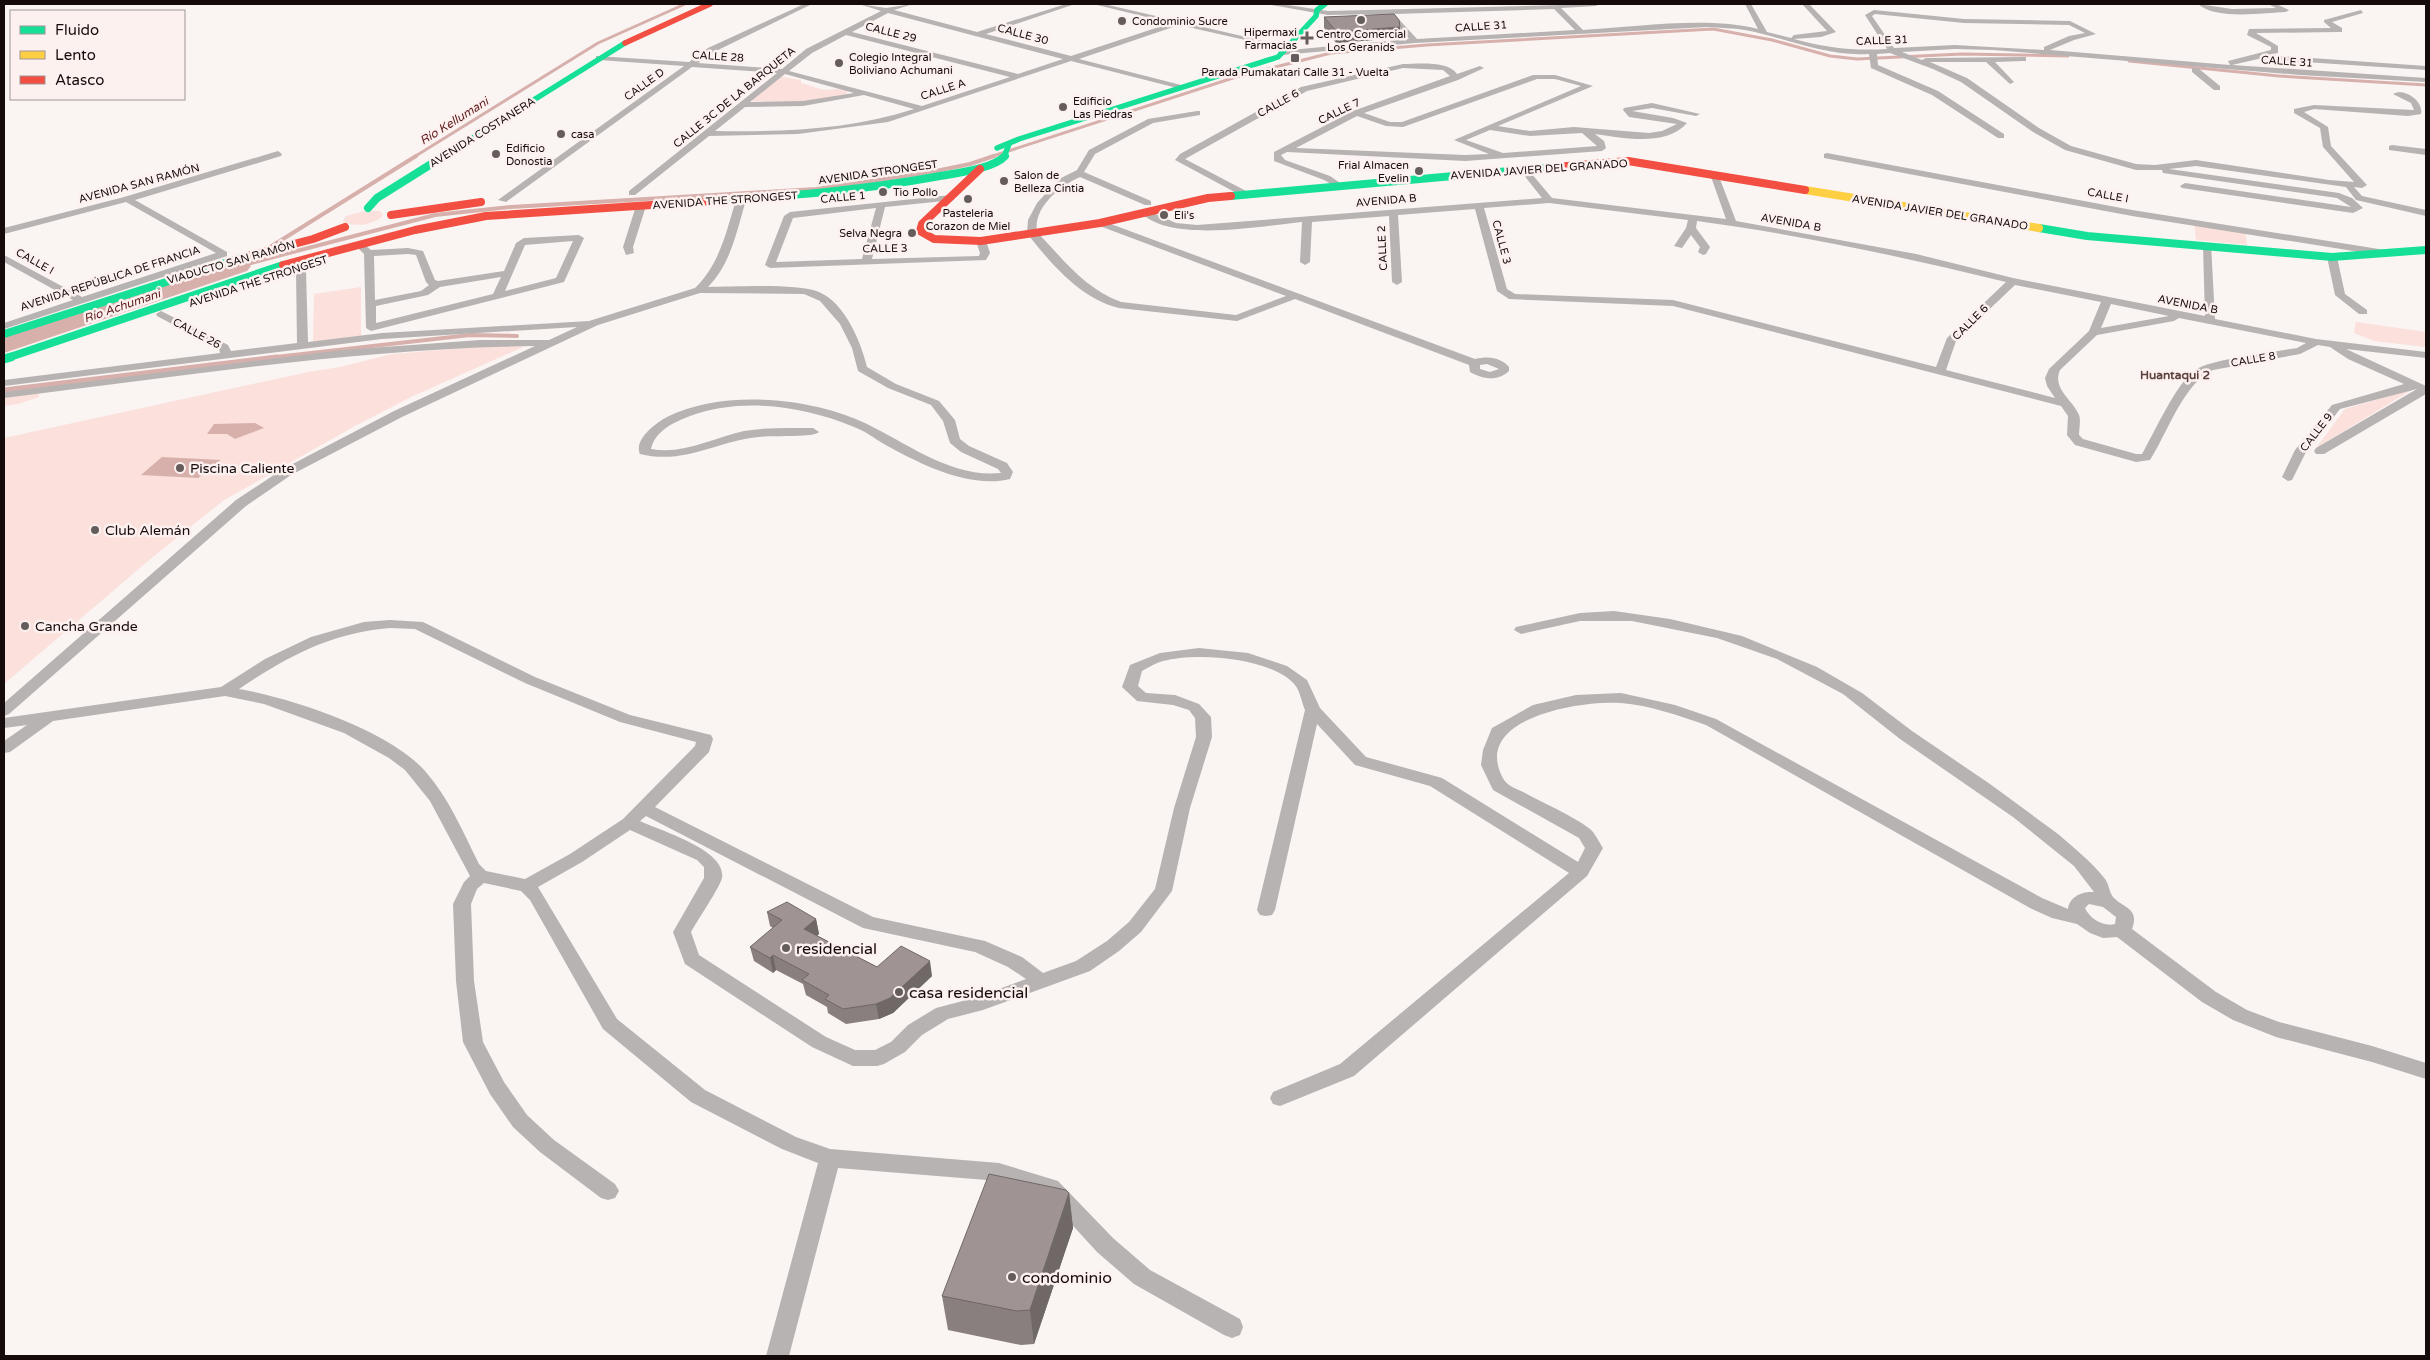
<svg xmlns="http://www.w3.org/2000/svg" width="2430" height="1360" font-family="'Varela Round',sans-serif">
<rect width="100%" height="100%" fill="#faf4f3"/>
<!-- green -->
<g fill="#fbe0dc">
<path d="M782,77L801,80V83L824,90L837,89L847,91V94L811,102L752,101L751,99Z"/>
<path d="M365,211H380L383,215C375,225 354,228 343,221L346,216Z"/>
<path d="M2194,223L2245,231L2247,245L2196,240Z"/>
<path d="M361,287V336L313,342L314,294Z"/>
<path d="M2356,322L2426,332V347L2374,341L2354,333Z"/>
<path d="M514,344L523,347L411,397L355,426L224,500L148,561L4,684V438L308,372L340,367L392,354Z"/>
<path d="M2413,389L2316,448L2345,409Z"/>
<path d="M28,392L39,393V397L18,404L4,406V395Z"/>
</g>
<!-- water -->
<g fill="#d7b0ac">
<path d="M255,423L264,428L235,439L227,434H207L214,424Z"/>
<path d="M162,457L221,460L198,478L141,475Z"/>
</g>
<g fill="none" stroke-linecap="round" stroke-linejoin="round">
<!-- stream-far2 -->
<g stroke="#d7b0ac" stroke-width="3">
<path d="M2129,61L2279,76L2426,85"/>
<path d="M414,157L598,43L685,4"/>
<path d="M990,157L1236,77L1331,53L1427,45L1713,29L1772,40L1830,56L1857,59L1962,54L2068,56"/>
</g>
<!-- stream-far1 -->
<g stroke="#d7b0ac" stroke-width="4">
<path d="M267,249L416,156"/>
<path d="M239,266L435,215L511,207L816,189L926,173L970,164L994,156"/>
<path d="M267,358L470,335L517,336"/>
</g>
<!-- stream -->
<path stroke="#d7b0ac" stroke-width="5" d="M4,390L277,357"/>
<!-- river -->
<path fill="#d7b0ac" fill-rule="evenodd" d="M239,259L247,261L251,266L247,271L4,353V337Z"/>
<!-- street -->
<g fill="#b7b3b2" fill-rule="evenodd">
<path d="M804,4H812L714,52L698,63L782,69L806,49L881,11L859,4L886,8L913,4L894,10L977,32L1066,4H1075L986,34L1071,56L1171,23L1093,4H1104L1289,47L1285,49L1179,25L1079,59L1181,85V89L1071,61L888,122L798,134L709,136L635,195H629V191L777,73L692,67L506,202L498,200L684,66L599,60H596V56L689,62L708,48ZM888,13L1063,59L1018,74L852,32ZM846,35L1010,77L922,106L789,71L812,53ZM785,74L854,93L803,101L750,102ZM864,95L914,109C850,130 781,132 715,131L745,107L803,106Z"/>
<path d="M1266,4H1281L1328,11L1599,4L1596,6L1561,8L1583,30C1636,27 1707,16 1758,29L1745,4H1751L1767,32L1791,38L1794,35L1827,31L1802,4H1809L1836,32L1821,37L1794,39C1826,48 1855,51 1887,49L1865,15L1874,10L1964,19L2070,21L2096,34L2074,40L2050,50L2230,65L2228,61L2271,50V47L2247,35L2249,29L2331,28L2324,22V20L2361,10L2363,13L2332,22L2342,28V32H2339L2256,33L2278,46V53L2268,55L2426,66V70L2258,59L2232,65L2426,78V82L2300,75L1993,50L1955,49L1902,52L1922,60L1926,58L2026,57V61H2023L1995,62L2014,82L2010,84L1986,62H1930L1967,78L2039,128L2071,146L2136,164L2155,165L2196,160L2329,180L2354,182L2323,147L2320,128L2294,113V109L2314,105L2414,110L2411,103L2393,94C2404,87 2424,101 2421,114L2408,116L2314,109L2304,112L2328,127L2331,146L2367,185L2362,188L2354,187L2362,196L2426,210V216L2356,200L2346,187L2196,166L2169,169L2339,193L2352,198L2363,208L2353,213L2182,188L2180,186L2185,183L2351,207L2337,198L2163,173L2162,170H2136L2065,150L2033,132L1961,82L1933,69L1890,53L1877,54L1878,65L1938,91L2004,134V138H1998L1932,95L1871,68L1869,54C1826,57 1787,38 1745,30C1733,28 1720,28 1707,27L1415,43L1282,55L1278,53L1279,51L1409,39L1386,14L1328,15ZM1554,9L1575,30L1417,39L1394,14ZM1875,14L1964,23L2069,25L2085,33L2069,36L2044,47V50L1955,45L1894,48L1872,16Z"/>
<path d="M2198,4L2232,9L2276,8L2268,4H2276L2289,10L2286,12C2263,13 2215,20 2198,4Z"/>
<path d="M1403,64C1417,64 1448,60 1457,74L1480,66L1484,68L1458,80L1364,113L1390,122H1402L1533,75H1555L1593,86L1498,126L1530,131L1574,127L1649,133L1662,131L1677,124L1629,117L1623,110L1624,108L1652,103L1700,114L1696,116L1652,108L1632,111L1673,118L1687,123C1666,147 1623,138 1595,134L1604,141L1606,148L1602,151L1465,161L1287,152L1281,155L1285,160L1330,176L1343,185L1338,188L1324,180L1274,161V152L1353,111L1450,76L1443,70L1403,68L1307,91L1185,159L1248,192V196H1242L1175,160L1180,154L1301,87ZM1537,79H1555L1581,86L1454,140L1489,154L1465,155L1296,148L1357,116L1386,126L1403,127ZM1490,130L1530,136L1582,133L1597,146L1503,153L1466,140Z"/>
<path d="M2192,68H2198L2220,86V90H2214L2192,72Z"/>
<path d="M1197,111H1200V115L1153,123L1095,154L1084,172L1151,201V205H1145L1080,177C1060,186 1033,207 1037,232C1063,259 1085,289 1121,302L1236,315L1286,296L1097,225L1095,223L1100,220L1475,359C1488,356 1500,357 1509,367V371C1498,382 1482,379 1470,372L1469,365L1295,299L1237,321L1119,308C1081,299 1050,263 1027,233L1028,220L1037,203L1059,179L1077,170L1089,150L1148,119ZM1487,364L1499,369L1490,372L1480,369V365Z"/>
<path d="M2392,145L2426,149V155L2389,150V146Z"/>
<path d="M278,151L282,154L281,156L135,200L227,252V256L4,329V323L73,300L4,262V255L82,297L216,253L126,202L4,234V228L124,197Z"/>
<path d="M1827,153L2132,210L2385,250L2390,253L2385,256L2132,216L1824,158V154Z"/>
<path d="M1523,166L1526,167L1552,198L1726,219L1710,174L1714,171L1718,174L1736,221L1916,254L2013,278L2205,316L2203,246L2211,244L2215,319L2316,339L2426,352V358L2346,349L2426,386V394L2324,454H2316L2314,451L2316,448L2417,389L2340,409L2305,454L2292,480L2288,481L2282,477L2295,450L2332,405L2404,384L2348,359L2330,347L2318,345L2300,354L2213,370C2183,384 2168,432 2150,460L2136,462L2075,445L2067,435L2068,416L2061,406L1673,306L1509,299L1497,291L1475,209L1398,215L1402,282L1397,285L1392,282L1389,216L1312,222L1310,262L1305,265L1300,262L1302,222C1261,226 1172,243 1141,213L1146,210L1176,223L1197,225L1542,198L1519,169ZM1549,203L1688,220L1686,228L1674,246L1682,248L1691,235L1700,247L1698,252L1703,255L1706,254L1710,247L1696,228L1697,221C1801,235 1904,257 2006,282L1947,338L1936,367L1673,300L1515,294L1507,289L1484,208ZM2015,285L2101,302L2089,331L2049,369L2045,378L2047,386L2055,398L1946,370L1956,341ZM2111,304L2169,316L2101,328ZM2179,318L2306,343L2297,348C2275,352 2211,359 2195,370C2177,382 2154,433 2142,454H2136L2083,439L2079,435C2079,429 2081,420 2079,415C2072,399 2052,389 2060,370L2097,335L2174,321Z"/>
<path d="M951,195L954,196V200L885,207L872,259L979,256L980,253L976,241L981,238L986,241L990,253L986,260L770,268L765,265L784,216L790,212ZM876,208L862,259L776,262L793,218Z"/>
<path d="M741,197L746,200C737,230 731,264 708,287C734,287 797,283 819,292C845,303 861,342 867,367L896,384L939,401L955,420L960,439L969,446L1007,463L1013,472L1010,479C969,489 920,464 884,444C874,438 865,431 854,427C804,406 742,397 690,416C674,422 655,431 651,449C683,455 713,438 744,431C767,427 790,428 813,428L819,432C813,438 771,435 759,437C716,441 685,465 640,454C633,440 657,422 667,417C722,389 812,397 867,424C908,444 952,478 1001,473L998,469L961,452L950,443L943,421L931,405L888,388L858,371L852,348L840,324L820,301L804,294L700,293L598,325L402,417L291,475L246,506L9,714L4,716V703L236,500L283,469L394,411L535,346C356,348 181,377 4,398V392L343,350L480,340H549L577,327L382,339L4,386V380L220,353L219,349L157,316L156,314L161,311L228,345L231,351L297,343L296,272L291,267L296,264L306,271L308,342L382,333L589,321L695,288C720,264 726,232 736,200Z"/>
<path d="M641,203L646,206L633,247L634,253L626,255L623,247L636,206Z"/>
<path d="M579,235L584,238L564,282L371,331L366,328L364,254L358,248L360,246H366L371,250L408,248L423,251L435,280L438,281L504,271L516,243L524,238ZM573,241L556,278L505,291L525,245ZM408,254L416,255L426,282L429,285L421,291L375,300L374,256ZM501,277L493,294L376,323V306L428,295L440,287Z"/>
<path d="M2332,254L2337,257L2345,294L2367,310V314H2359L2335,295L2327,257Z"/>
<path d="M1614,611L1670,619L1742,636L1817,667L1862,693L1912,731L1990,784L2058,834C2074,848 2092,862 2105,879C2109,884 2109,892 2113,897C2123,908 2140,908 2132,929L2216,992L2247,1010L2279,1022L2372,1046L2426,1063V1079L2372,1062L2276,1037L2233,1020L2202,1002L2117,937L2103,938L2090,933L2077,924L2052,918L2030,908L1706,725C1679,716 1650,705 1621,703C1581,700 1468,718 1504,780C1508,786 1517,789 1523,792C1544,804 1570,814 1590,829C1595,833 1599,842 1603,848L1587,876L1354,1076L1280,1106L1273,1104L1270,1098L1273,1092L1340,1064L1569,873L1430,786L1355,765L1317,724L1275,910L1272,915L1266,916L1260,915L1257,910L1305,710C1302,703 1300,691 1295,685C1271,657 1196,652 1163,661C1156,663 1149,667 1142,671L1138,686L1146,693L1175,695L1199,704L1211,717L1212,737L1190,808L1172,891L1141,932L1119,951L1090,971L983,1010L948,1019L922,1035L905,1052L884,1064L877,1066H853L812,1047L685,964L673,932L704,878V867L697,860L630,830L582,862L538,887L617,1019L705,1090L796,1137L830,1149L999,1163L1058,1181L1113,1238L1150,1270L1240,1319L1243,1327L1240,1335L1232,1338L1224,1335L1134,1284L1097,1252L1044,1194L999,1181L838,1168L789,1356H766L818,1163L782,1149L691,1102L603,1029L530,900L521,891L484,883L477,889L471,904L474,981L483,1042L504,1082L527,1115L554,1140L615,1184L619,1191L615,1198L608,1200L601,1198L540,1152L513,1127L490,1094L463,1042L456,981L453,904L464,882L470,876L430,801L405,770L389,758L344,733L264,704L225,696L53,721L10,752L4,753V741L27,725L4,728V718L221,687L265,659L311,637L364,622L390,620L423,622L535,677L630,715L711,735L713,739L709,752L655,807L873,917L985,941L1022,957L1043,973L1076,961L1107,941L1129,922L1155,889L1174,808L1196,737L1195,718L1189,710L1173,705L1137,701L1122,687L1130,665L1160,653L1199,648L1248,653L1287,666L1307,680L1320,708L1366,757L1442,778L1578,862L1585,848L1579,838L1493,790L1481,765L1483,750L1492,728L1533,705L1576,695L1621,693L1675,705L1716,719L2042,898L2068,909C2069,897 2082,891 2094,892L2074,866L2013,817L1900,739L1843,694L1777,659L1717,638L1632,621H1580L1521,634L1514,630L1516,627L1580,613ZM390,628L415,629L525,683L620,722L696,742L695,746L623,819L570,854L525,879L486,871L479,864C463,832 449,798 425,771C389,730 292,698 239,689C288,656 331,633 390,628ZM646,816L863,928L975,952L1008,967L1026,979L974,998L936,1008L908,1025L891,1042L875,1050H855L826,1037L699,955L691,932C697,921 720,887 722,878C727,850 661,831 640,821ZM2089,904L2103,907L2116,917L2115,924C2103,927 2090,919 2085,908Z"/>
</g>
<!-- fast-far2 -->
<g stroke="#16e098" stroke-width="5.5">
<path d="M997,148L1019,139L1278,57L1316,16L1317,10L1325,4"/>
<path d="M442,157L625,43"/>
<path d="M1004,157L1009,144"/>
</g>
<!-- fast-far1 -->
<g stroke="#16e098" stroke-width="8">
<path d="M1231,196L1555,167"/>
<path d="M712,201C789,196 864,190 940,176C957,173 993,169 1005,156"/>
<path d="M368,208L377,198L444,156"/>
<path d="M2039,228L2087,236L2332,257L2426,250"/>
<path d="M4,334L244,257"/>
<path d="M7,358L283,265"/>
</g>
<!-- fast -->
<path stroke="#16e098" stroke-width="9" d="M4,359L11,357"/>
<!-- slow -->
<path stroke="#ffcf43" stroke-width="8" d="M1805,190L2039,228"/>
<!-- jam-far1 -->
<path stroke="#f24e42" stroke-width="5.5" d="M625,43L710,4"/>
<!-- jam -->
<g stroke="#f24e42" stroke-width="8">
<path d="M1555,167L1628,161L1805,190"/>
<path d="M980,169L922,224L920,231L934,239L981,241L1100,223L1208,198L1231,196"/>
<path d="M391,215L481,202"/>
<path d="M244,257L313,239L345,227"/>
<path d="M283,265L415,230L486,216L712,201"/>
</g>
</g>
<!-- wall -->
<g fill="#897f7e">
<path d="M1324,17L1400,27L1399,38L1336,43L1324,28Z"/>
<path d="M767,912L816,919L819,934L817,936L877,967L932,976L893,1013L879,1019L846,1024L828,1013L827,1007L806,995L803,984L776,970L773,973L754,961L750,947L773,928L770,926Z"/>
<path d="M1069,1193L1073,1228L1034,1344L1021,1345L948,1330L942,1296Z"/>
</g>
<!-- shaded-wall -->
<g fill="#6f6867">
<path d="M1400,27L1399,38L1336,43L1337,32Z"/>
<path d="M816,919L819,934L807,944L804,929Z"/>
<path d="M773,955L776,970L773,973L770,958Z"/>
<path d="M930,961L932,976L893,1013L879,1019L876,1004Z"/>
<path d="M1069,1193L1073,1228L1034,1344L1030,1310Z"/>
</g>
<!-- building -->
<g fill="#9f9493" stroke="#6f6867">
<path d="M1394,14L1399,20L1400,27L1337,32L1324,17Z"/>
<path d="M787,902L816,919L804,929L877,967L901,946L930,961L890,998L876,1004L843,1009L825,999L829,995L802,980L809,974L773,955L770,958L750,947L782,920L767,912Z"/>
<path d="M989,1174L1066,1190L1069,1193L1030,1310L1017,1311L942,1296Z"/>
</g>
<!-- markers -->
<g fill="#645d5c" stroke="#fdf1f0" stroke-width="2">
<circle cx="1361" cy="20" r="5"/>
<circle cx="1122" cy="21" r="5"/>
<path d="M1304.5 30.5h5v5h5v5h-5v5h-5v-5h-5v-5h5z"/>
<rect x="1290" y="53" width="10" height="10" rx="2.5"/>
<circle cx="839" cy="63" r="5"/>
<circle cx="1063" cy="107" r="5"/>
<circle cx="561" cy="134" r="5"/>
<circle cx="496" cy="154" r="5"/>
<circle cx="1419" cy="171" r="5"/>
<circle cx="1004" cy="181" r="5"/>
<circle cx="883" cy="192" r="5"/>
<circle cx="968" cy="199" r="5"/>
<circle cx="1164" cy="215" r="5"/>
<circle cx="912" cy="233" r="5"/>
<circle cx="180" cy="468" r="5"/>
<circle cx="95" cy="530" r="5"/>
<circle cx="25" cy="626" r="5"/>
<circle cx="786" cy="948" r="5"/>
<circle cx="899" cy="992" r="5"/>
<circle cx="1012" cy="1277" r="5"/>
</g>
<g text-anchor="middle" stroke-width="5" stroke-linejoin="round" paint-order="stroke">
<!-- far-poi labels -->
<g font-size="11" fill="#140b0a" stroke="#fdf1f0" text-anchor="start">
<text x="1132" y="25">Condominio Sucre</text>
<text x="1297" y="36" text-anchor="end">Hipermaxi<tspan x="1297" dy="13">Farmacias</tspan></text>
<text x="1361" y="38" text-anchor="middle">Centro Comercial<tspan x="1361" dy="13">Los Geranids</tspan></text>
<text x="849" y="61">Colegio Integral<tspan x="849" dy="13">Boliviano Achumani</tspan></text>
<text x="1295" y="76" text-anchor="middle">Parada Pumakatari Calle 31 - Vuelta</text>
<text x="1073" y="105">Edificio<tspan x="1073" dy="13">Las Piedras</tspan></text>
<text x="571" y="138">casa</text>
<text x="506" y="152">Edificio<tspan x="506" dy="13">Donostia</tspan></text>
<text x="1409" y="169" text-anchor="end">Frial Almacen<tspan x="1409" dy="13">Evelin</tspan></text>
<text x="1014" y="179">Salon de<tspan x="1014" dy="13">Belleza Cintia</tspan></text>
<text x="893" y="196">Tio Pollo</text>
<text x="968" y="217" text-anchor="middle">Pasteleria<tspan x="968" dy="13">Corazon de Miel</tspan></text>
<text x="1174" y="219">Eli's</text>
<text x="902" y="237" text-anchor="end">Selva Negra</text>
</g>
<!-- far-street labels -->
<g font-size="11" fill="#140b0a" stroke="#fdf1f0">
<text transform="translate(1481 26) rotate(-4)" y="4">CALLE 31</text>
<text transform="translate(891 32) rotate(14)" y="4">CALLE 29</text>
<text transform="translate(1023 34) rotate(15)" y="4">CALLE 30</text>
<text transform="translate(1882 40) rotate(-2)" y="4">CALLE 31</text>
<text transform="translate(718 56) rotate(4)" y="4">CALLE 28</text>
<text transform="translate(2287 61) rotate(4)" y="4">CALLE 31</text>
<text transform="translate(644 84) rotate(-36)" y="4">CALLE D</text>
<text transform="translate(943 89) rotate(-18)" y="4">CALLE A</text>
<text transform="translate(734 97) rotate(-39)" y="4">CALLE 3C DE LA BARQUETA</text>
<text transform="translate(1278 103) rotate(-29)" y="4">CALLE 6</text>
<text transform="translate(1339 111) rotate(-26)" y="4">CALLE 7</text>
<text transform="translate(482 132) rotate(-32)" y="4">AVENIDA COSTANERA</text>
<text transform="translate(1539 169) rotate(-4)" y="4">AVENIDA JAVIER DEL GRANADO</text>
<text transform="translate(878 172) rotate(-8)" y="4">AVENIDA STRONGEST</text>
<text transform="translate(139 183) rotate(-15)" y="4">AVENIDA SAN RAMÓN</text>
<text transform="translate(2108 195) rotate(10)" y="4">CALLE I</text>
<text transform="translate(843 197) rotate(-5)" y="4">CALLE 1</text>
<text transform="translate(725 200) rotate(-4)" y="4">AVENIDA THE STRONGEST</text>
<text transform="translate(1386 200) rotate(-5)" y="4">AVENIDA B</text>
<text transform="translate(1940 212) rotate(9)" y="4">AVENIDA JAVIER DEL GRANADO</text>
<text transform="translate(1791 222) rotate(10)" y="4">AVENIDA B</text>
<text transform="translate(1502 242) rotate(75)" y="4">CALLE 3</text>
<text transform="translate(885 248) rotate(-1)" y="4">CALLE 3</text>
<text transform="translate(1382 248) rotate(-93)" y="4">CALLE 2</text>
<text transform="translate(35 261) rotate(29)" y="4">CALLE I</text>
<text transform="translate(231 262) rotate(-16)" y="4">VIADUCTO SAN RAMÓN</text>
<text transform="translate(110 278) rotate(-18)" y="4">AVENIDA REPÚBLICA DE FRANCIA</text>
<text transform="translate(258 281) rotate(-18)" y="4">AVENIDA THE STRONGEST</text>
<text transform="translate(2188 304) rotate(11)" y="4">AVENIDA B</text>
<text transform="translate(1970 322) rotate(-45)" y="4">CALLE 6</text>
<text transform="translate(197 333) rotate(28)" y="4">CALLE 26</text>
<text transform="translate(2253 359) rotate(-10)" y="4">CALLE 8</text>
<text transform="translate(2316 432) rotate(-52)" y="4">CALLE 9</text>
</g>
<!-- far-water labels -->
<g font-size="12" font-style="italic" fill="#5f1d1d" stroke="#fdf1f0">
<text transform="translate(454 121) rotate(-32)" y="4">Río Kellumani</text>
<text transform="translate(122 306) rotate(-19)" y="4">Río Achumani</text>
</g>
<!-- far-neighbourhood labels -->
<g font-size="12" font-weight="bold" fill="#5b4240" stroke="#fdf1f0">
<text x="2175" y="379">Huantaqui 2</text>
</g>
<!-- poi labels -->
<g font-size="14" fill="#140b0a" stroke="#fdf1f0" text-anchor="start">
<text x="190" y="473">Piscina Caliente</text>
<text x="105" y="535">Club Alemán</text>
<text x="35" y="631">Cancha Grande</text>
</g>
<!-- near-poi labels -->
<g font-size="16" fill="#140b0a" stroke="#fdf1f0" text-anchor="start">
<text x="796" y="954">residencial</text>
<text x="909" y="998">casa residencial</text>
<text x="1022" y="1283">condominio</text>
</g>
</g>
<!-- border -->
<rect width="2430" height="1360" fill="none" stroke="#140b0a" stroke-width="10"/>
<!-- legend -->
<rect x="10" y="10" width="175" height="90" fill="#fdf1f0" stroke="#a09594"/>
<rect x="20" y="26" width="25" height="8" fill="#16e098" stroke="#a09594"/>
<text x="55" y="35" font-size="15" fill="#140b0a">Fluido</text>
<rect x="20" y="51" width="25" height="8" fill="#ffcf43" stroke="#a09594"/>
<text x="55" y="60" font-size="15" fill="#140b0a">Lento</text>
<rect x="20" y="76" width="25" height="8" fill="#f24e42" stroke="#a09594"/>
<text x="55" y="85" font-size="15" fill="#140b0a">Atasco</text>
</svg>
